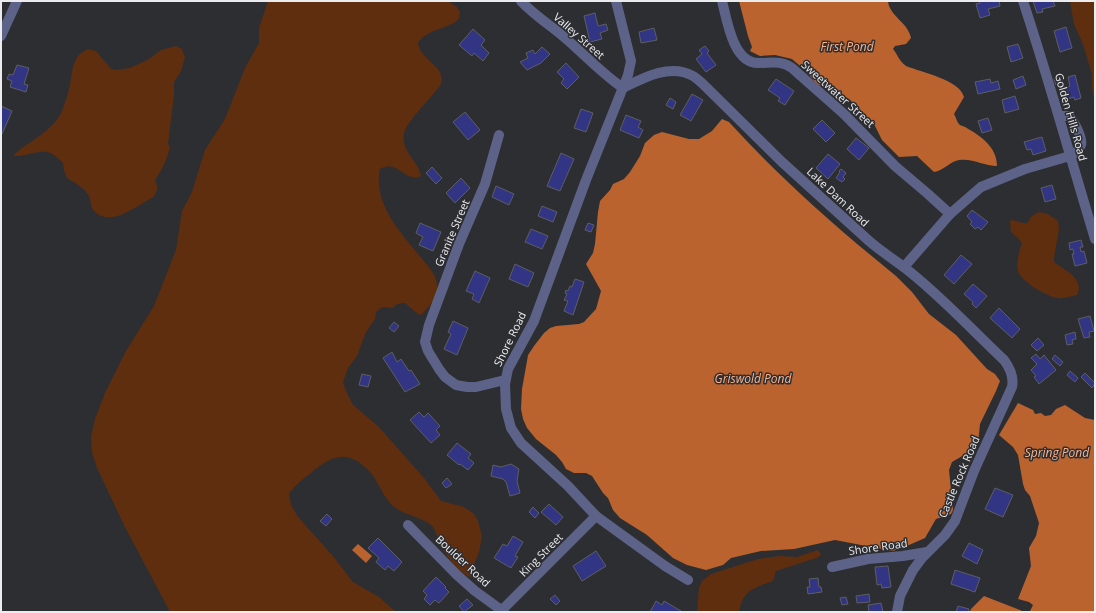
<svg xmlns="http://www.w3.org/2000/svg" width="1096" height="613" font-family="'Open Sans',sans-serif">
<rect width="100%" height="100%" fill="#2d2e32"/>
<!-- green -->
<g fill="#5f2e0f">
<path d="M268,1H448L457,7L460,12C459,14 460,16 459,18C454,28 427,28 418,43C420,61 449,67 440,86C432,96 406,123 404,133C403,138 404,144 406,149C411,159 419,165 421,176C405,184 398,158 380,169C372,204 403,235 423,260C429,267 437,276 437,286C438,298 429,307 421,315L418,314L405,303L397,304L393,308L382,307L376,312L375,319L366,332L357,356L348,368L343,382L346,391L353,405L378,426L424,478L441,501L464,507L474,514L478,521L482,536L479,552L473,567V576L470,577C460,573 446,556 441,546C437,540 437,533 433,527C426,518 403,515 393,506C383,497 379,483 371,473C349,449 333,454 311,473C303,479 295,485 289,494L291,505L298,517L333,556L353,582L379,597L396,612H170L125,527L97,468L92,452L91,437L95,419L105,393L126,351L154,306L176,250L182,211L192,192L205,150L225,119L245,68L259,43V28Z"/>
<path d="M1070,1H1095V105L1092,89V74L1083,44L1074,24Z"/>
<path d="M176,46L182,49L185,57L181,71L174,82V95L168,144L170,147C167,160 162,169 155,180C158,186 158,192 153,197C138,205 107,231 92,208C90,204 91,200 89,196C85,188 75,183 67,178L64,170L63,163C59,159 53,153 47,152C35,150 25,157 13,156C28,141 53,132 62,111C65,103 68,94 70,85C73,69 72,56 88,49L96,51L111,69L116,70L130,68L149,59L161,50Z"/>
<path d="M1039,212L1048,214L1058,221L1059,229L1054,258V262C1064,270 1085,278 1077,295C1071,296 1064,299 1058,298C1049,298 1019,280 1018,271C1016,261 1019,252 1022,243L1017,237L1011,232L1010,222L1011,220C1017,220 1019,223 1024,223C1029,224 1028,221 1031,217C1033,215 1037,213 1039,212Z"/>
<path d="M818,550L821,554L819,557L776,571L773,581C753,588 743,590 739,612H697L699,588L702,581L711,574L758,559L779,556L797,557Z"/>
</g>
<!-- water -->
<g fill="#ba632f">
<path d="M739,1H888C889,16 908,22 911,38L906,44L895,46L893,49C898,55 899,61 906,66C921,72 960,80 964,97L954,114C956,117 957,123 960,125C961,126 964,126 965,127C981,136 997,147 997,166C984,166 973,158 959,160C949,162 943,171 934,172L917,156L899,157L882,140L873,122L849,99L837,92L817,84L805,70L792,59L775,55L760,56L750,51L752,47L748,36Z"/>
<path d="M722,119L729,122C780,178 837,228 896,276L912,292L929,314L956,335L987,369L995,374L1000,381L996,391L980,424L978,444L976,448L952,462L949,470L953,510L951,514L936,519L925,538L900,549L892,551L835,540L794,549L761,551L731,558L723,565L706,570L687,565L673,558L647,535L620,518L613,510L608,498L603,493L592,476L586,473H574L566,469L562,462L556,455L536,439L527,428L523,419L521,409L522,389L527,361L528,355L534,346L544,333L550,328L556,326L579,324L584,322L596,309L601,291L586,264L593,253L595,244L598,212L600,201L610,190L613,184L624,179L630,172L640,156L645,143L654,135L662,132L689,139H699L712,131Z"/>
<path d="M1018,403L1033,410L1035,414L1041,413L1045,416L1051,415L1056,409L1065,405L1085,418L1095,420V612H1025L1030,611L1033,605L1029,602L1018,599L1031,566L1029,548L1036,536L1039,523L1030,496L1025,490L1023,484L1018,455L1013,447L999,435Z"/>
<path d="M358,544L372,556L366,563L352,550Z"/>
<path d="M984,596L1020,610L1024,612H970L971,609Z"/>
</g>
<!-- building -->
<g fill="#323583" stroke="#5d5e63">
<path d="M979,1H999L1000,6L988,9L990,15L980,18L976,4L980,3Z"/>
<path d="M1033,1H1053L1055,6L1042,9L1043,12L1037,13Z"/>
<path d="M595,13L598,26L606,24L608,30L600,33L602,39L590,42L584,16Z"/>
<path d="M1066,27L1072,48L1060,52L1054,31Z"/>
<path d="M654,28L657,40L641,43L639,32Z"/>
<path d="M473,29L485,40L481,45L489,53L483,61L474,53L472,56L459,45Z"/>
<path d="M1018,44L1023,58L1011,62L1007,47Z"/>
<path d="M705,46L709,51L707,53L716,65L706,72L696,59L702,54L699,50Z"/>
<path d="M542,47L550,54L541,63L527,70L520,62L528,58L526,53L533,50L535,54Z"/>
<path d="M566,63L579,77L567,89L561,83L564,79L557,72Z"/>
<path d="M17,65L29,68L24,84L28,85L26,92L10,87L12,81L7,79L9,74L13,75Z"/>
<path d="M1075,75L1081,98L1075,100L1074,97L1064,100L1061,88L1070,86L1068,77Z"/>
<path d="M1023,76L1026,85L1016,89L1013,80Z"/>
<path d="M1061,77L1063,83L1056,85L1054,79Z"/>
<path d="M776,79L794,91L785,105L778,101L780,98L768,90Z"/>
<path d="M990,79L991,83L998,81L1000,89L978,94L975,82Z"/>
<path d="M692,94L703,100L691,121L680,115Z"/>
<path d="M1015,96L1019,109L1005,113L1002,100Z"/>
<path d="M670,98L676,102L673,109L666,105Z"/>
<path d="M1,106L12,111L2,134L1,133Z"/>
<path d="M581,109L593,113L586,132L574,128Z"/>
<path d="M465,112L480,130L468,140L453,122Z"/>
<path d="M626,115L641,121L638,127L643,130L639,138L620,130Z"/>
<path d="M988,118L992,130L982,133L978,121Z"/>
<path d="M822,120L835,133L826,142L813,129Z"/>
<path d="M1042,137L1046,151L1033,155L1031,149L1027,150L1024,142Z"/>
<path d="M856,138L869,148L859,160L847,149Z"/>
<path d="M561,153L574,159L560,191L547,186Z"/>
<path d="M828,154L840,164L828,179L816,168Z"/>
<path d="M432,167L442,178L436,184L426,173Z"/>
<path d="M841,169L846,173L843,177L845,179L842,182L836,178L840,172L839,171Z"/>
<path d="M461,178L470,188L455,203L446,193Z"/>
<path d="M1052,185L1056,199L1045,202L1041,188Z"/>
<path d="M496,186L514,194L509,205L492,197Z"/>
<path d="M542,206L557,212L553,222L538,216Z"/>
<path d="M972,210L988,222L981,230L978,227L975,229L970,224L972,222L967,216Z"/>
<path d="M420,223L441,232L433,251L419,245L423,237L416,233Z"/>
<path d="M588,223L594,225L591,232L585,230Z"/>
<path d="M531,229L548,236L542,249L525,242Z"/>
<path d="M1081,240L1083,247H1080L1081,252L1084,251L1087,263L1075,266L1072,254H1074L1073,249L1070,250L1069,243Z"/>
<path d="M961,255L972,264L954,284L944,275Z"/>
<path d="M515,264L534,273L528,287L509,279Z"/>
<path d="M475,271L490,278L479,303L472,299L474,294L466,291Z"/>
<path d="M575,279L584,282L573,315L564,311L568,301L564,300L567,294L565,293L566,290L568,291L570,286L572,287Z"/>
<path d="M973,284L987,296L976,308L972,304L973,302L964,294Z"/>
<path d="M999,308L1020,329L1012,338L990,318Z"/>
<path d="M1090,316L1094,331L1089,332L1090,337L1084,338L1078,319Z"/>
<path d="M453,321L468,328L457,355L444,349L451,334L448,332Z"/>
<path d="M394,322L399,326L394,332L389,328Z"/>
<path d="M1075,332L1076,339L1072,340L1073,344L1067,345L1065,335Z"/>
<path d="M1038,338L1044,345L1037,351L1031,345Z"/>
<path d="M392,352L397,362L401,359L409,371L411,370L420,384L405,392L383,358Z"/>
<path d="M1036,354L1040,359L1044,355L1056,370L1039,384L1034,377L1036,376L1031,370L1037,364L1031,358Z"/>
<path d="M1055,355L1063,362L1060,366L1052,359Z"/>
<path d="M1070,371L1078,378L1075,382L1067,375Z"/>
<path d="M1085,373L1095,383L1092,388L1081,377Z"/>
<path d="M362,374L371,376L368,387L359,385Z"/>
<path d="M419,412L424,417L428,413L440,426L436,430L440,435L431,443L410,420Z"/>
<path d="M457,443L471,454L468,458L474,463L468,470L460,464L459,465L447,455Z"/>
<path d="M511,464L519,469L517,481L520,493L510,496L506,482L503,479L491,476L493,465L501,467Z"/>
<path d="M447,478L452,484L446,488L442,483Z"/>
<path d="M995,488L1013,495L1003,517L985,509Z"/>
<path d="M549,504L563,517L556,525L541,512Z"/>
<path d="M533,507L539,513L535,518L529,512Z"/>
<path d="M327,514L332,519L326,526L320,521Z"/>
<path d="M513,536L523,542L515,556L518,557L511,568L494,558L503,544L507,546Z"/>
<path d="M378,538L402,562L394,571L388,566L385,570L376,562L379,558L368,548Z"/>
<path d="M969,543L983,550L977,564L962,556Z"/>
<path d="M596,551L606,566L582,581L573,566Z"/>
<path d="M888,566L891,587L882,588L881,584L877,585L875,567Z"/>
<path d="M955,570L980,578L975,592L951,584Z"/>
<path d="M436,577L446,587L445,588L449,592L439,603L435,600L430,605L424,599L427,595L423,591Z"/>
<path d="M818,578L819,587H821L822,592L808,594L807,587H810L809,579Z"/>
<path d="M869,594L870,602L857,603L856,596Z"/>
<path d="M555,595L560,601L556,605L550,599Z"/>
<path d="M846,597L848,604L842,605L840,598Z"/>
<path d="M467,599L473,605L464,612L459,606Z"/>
<path d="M656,601L662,605L664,601L681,611V612H650Z"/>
<path d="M881,603L883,612H869L868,605Z"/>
<path d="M958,606L969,609L968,612H956Z"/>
</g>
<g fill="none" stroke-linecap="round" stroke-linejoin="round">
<!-- minor -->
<g stroke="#5d6388" stroke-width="10">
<path d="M521,1C534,15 550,25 564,37C584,54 601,73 623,88"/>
<path d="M616,1L631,61L628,75L586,180L534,321L508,369L505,384L506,409L511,428L521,443L568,486L596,516L665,566L688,580"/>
<path d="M722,1C727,20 733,64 759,63C771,63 781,60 792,68L844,114L895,166L928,194L950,214"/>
<path d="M1023,1C1049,80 1071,160 1095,239"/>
<path d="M1,36L17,1"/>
<path d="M623,88C643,78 670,63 693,76C698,79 703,84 707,88L782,162L868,240C879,250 892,258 905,268C940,295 971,329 1004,360C1010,368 1014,377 1012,387L974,471L955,521L945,535L922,558L913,570L900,596L897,612"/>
<path d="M499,135L485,184L459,244L429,325L425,342L428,351L439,369L445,377L456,385L467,387H476L505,380"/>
<path d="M904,267L950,214L981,187L1025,169L1070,156C1074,154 1079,150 1081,145C1083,138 1074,121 1069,116H1059"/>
<path d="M408,525L457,575L475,591L504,612"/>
<path d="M832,567L868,559L903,556L927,552"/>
<path d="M502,610L596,516"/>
</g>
</g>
<g text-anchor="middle" stroke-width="3" stroke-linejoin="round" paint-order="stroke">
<!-- street labels -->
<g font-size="11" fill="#ececef" stroke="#2d2e32">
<text transform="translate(579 36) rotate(41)" y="4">Valley Street</text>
<text transform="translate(838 94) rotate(42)" y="4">Sweetwater Street</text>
<text transform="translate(1071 117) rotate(74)" y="4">Golden Hills Road</text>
<text transform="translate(838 197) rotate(43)" y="4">Lake Dam Road</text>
<text transform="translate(452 233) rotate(-67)" y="4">Granite Street</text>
<text transform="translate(510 339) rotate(-64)" y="4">Shore Road</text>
<text transform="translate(959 477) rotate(-67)" y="4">Castle Rock Road</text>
<text transform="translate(878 547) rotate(-8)" y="4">Shore Road</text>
<text transform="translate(541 555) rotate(-45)" y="4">King Street</text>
<text transform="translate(463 561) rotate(43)" y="4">Boulder Road</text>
</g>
<!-- water labels -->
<g font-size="12" font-style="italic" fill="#f9b38e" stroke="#2d2e32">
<text x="847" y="51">First Pond</text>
<text x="753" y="383">Griswold Pond</text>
<text x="1057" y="457">Spring Pond</text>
</g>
</g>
<!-- border -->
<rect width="1096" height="613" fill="none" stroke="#ececef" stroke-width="4"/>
</svg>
